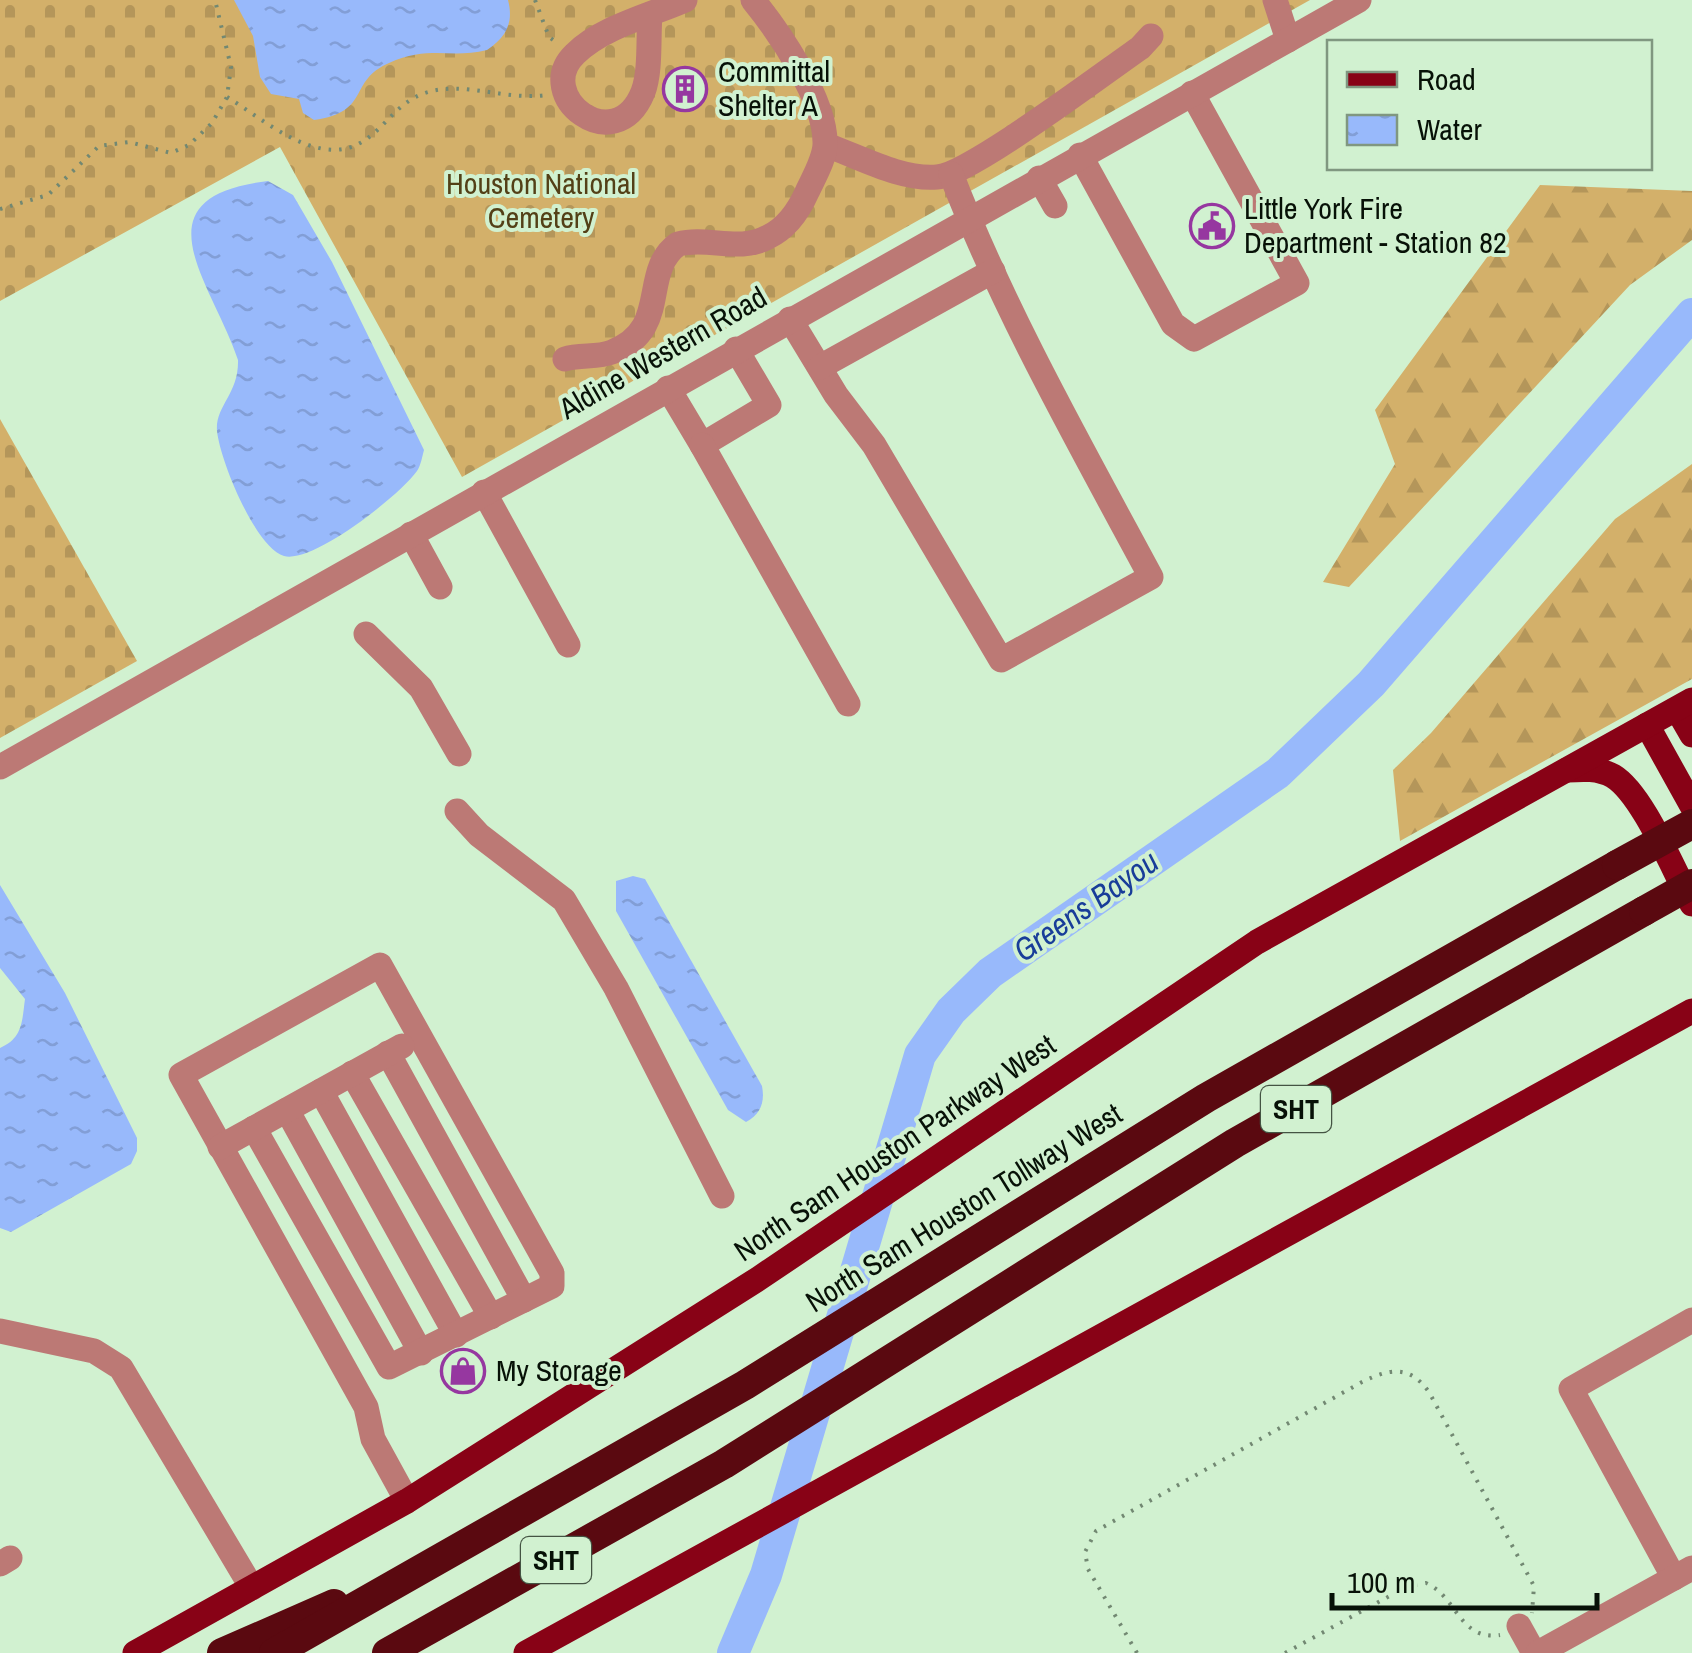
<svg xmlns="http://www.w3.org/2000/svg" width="1692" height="1653" font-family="'Archivo Narrow',sans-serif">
<defs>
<pattern id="forest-firs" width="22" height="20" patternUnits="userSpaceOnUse" patternTransform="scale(2.5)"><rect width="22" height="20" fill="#d3b06a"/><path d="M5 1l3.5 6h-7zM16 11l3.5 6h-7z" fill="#b4965a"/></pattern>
<pattern id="cemetery-stones" width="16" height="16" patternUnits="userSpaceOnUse" patternTransform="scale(2.5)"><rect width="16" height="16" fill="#d3b06a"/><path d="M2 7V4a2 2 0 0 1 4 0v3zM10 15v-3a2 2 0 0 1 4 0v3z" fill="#b4965a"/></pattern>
<pattern id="water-ripples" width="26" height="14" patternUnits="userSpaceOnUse" patternTransform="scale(2.5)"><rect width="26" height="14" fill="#98b9fb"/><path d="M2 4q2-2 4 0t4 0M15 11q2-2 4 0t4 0" fill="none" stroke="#829ed6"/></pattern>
</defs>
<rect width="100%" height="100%" fill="#d1f1d0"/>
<!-- forest -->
<g fill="url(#forest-firs)">
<path d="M1540,185L1692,191V240L1630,285L1349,587L1323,582L1395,464L1375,410Z"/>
<path d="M1692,464V679L1400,841L1393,770L1431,733L1615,519Z"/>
</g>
<!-- cemetery -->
<g fill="url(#cemetery-stones)">
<path d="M0,0H1310L462,477L280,147L0,301Z"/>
<path d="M0,419L137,661L0,738Z"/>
</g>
<!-- water -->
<g fill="url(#water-ripples)">
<path d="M234,0H508C514,23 506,37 487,50C451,59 429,45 389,63C347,81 372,112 314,120L303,113L299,99L271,94L260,77L253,36Z"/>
<path d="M268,181L293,195L332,262L424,450C422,457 421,465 417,471C400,495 313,564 284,556C255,547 220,460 217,431C215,406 239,394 238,360C212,282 133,197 268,181Z"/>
<path d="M633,876L645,879L762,1086C765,1102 761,1114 746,1122L728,1110L616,911V881Z"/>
<path d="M0,885L65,993L137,1138V1151L131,1164L11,1232L0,1228V1048C23,1038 22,1021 25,999L0,968Z"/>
</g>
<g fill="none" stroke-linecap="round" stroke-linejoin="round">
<!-- river -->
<path stroke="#98b9fb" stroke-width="32" d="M733,1653L766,1575L920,1055L951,1011L990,973L1278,773L1371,684L1692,314"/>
<!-- path -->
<g stroke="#728872" stroke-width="4" stroke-dasharray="2.5 8" stroke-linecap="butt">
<path d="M535,0L549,37L557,43"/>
<path d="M227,97C265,120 320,171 365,140C387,125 398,102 425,93C463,80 505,101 546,95"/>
<path d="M0,209L48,195L99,146L129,142L171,153L189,145L212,123L227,97L231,67L215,0"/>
<path d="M1137,1653L1088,1569L1085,1552L1096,1531L1362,1382C1389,1369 1409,1364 1429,1392L1534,1586L1532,1613"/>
<path d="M1285,1653L1406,1587L1426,1583C1457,1596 1459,1641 1500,1635"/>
</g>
<!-- minor -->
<g stroke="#bc7975" stroke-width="25">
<path d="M1275,0L1288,40"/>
<path d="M650,15C648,38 651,71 643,92C615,161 532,95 575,54C602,27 651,15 685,0"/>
<path d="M826,145C860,157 901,180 937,177C969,175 1105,72 1140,48L1151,36"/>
<path d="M1080,155L1173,324L1194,339L1297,283L1192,93"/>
<path d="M1039,178L1055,206"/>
<path d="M790,319L836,395L874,445L1001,660L1151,577C1080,445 1005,313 951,174"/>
<path d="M565,359C580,354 597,358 612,352C672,329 639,272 678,244C708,236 739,253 768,237C787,228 799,210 807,192C814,177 826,157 825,142C825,99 779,32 753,0"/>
<path d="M820,367L993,271"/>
<path d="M668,388L702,445L769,405L736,349"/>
<path d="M702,445L848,704"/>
<path d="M484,492L568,645"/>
<path d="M411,534L440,587"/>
<path d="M366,634L421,688L459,754"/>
<path d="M0,767L1359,0"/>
<path d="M457,811L479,835L564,900L616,988L722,1196"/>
<path d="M388,1053L524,1300"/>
<path d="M352,1073L491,1317"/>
<path d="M321,1091L456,1335"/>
<path d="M287,1110L421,1353"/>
<path d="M254,1128L389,1367L552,1286V1273L380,965L181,1075L366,1407L373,1439L407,1501"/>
<path d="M220,1147L402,1046"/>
<path d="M0,1331L94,1351L121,1368L252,1588"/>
<path d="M0,1564L10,1558"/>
<path d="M1674,1578L1571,1389L1692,1320"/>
<path d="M1519,1626L1534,1653"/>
<path d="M1538,1653L1692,1568"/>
</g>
<!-- major -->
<g stroke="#880216" stroke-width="25">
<path d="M1677,709L1692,735"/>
<path d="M1647,725L1692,806"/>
<path d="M1567,770C1583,769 1598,768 1613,776C1643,794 1674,872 1692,904"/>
<path d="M135,1653L407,1501L758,1279L1257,942L1692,700"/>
<path d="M526,1653L1692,1011"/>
</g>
<!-- highway -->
<g stroke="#5a0910" stroke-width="30">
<path d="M222,1653L334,1604"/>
<path d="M274,1653L745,1385L1206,1098L1617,865"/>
<path d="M387,1653L724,1464L1235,1143L1644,911"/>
</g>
<!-- highway-bridge -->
<g stroke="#5a0910" stroke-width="30">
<path d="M1617,865L1692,824"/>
<path d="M1644,911L1692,884"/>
</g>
</g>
<!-- icons -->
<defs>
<symbol id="building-ring" viewBox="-11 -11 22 22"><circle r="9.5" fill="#d1f1d0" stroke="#9637a0" stroke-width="1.5"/><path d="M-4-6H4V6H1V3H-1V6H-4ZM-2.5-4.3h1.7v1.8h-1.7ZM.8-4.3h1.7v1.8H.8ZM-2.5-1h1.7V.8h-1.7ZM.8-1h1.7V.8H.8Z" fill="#9637a0"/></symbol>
<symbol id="civic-ring" viewBox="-11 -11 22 22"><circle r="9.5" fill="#d1f1d0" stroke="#9637a0" stroke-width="1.5"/><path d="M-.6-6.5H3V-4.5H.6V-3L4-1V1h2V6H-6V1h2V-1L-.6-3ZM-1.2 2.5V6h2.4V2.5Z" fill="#9637a0"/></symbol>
<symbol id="shop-ring" viewBox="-11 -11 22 22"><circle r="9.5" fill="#d1f1d0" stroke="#9637a0" stroke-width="1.5"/><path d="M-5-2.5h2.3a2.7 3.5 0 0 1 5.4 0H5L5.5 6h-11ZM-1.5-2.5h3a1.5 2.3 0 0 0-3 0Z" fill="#9637a0"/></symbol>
</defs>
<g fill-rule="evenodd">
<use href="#building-ring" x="660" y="64" width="50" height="50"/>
<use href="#civic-ring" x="1187" y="201" width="50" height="50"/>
<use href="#shop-ring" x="438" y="1346" width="50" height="50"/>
</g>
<g text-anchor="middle" stroke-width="8" stroke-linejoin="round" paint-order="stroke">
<!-- shield labels -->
<g fill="#d1f1d0" stroke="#445443" stroke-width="2.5">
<rect x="1261" y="1086" width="70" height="46" rx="8"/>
<rect x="521" y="1537" width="70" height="46" rx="8"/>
</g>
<g font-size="28" font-weight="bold" fill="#071107">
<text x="1296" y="1119">SHT</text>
<text x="556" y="1570">SHT</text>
</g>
<!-- poi labels -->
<g font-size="30" fill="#071107" stroke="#d1f1d0" text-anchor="start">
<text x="718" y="82">Committal<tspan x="718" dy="34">Shelter A</tspan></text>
<text x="1244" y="219">Little York Fire<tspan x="1244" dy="34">Department - Station 82</tspan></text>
<text x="496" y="1381">My Storage</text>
</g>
<!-- park labels -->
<g font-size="30" fill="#534017" stroke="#d1f1d0">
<text x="541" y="194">Houston National<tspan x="541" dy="34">Cemetery</tspan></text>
</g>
<!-- street labels -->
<g font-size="30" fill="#071107" stroke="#d1f1d0">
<text transform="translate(663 353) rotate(-30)" y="10">Aldine Western Road</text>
<text transform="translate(895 1148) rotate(-34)" y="10">North Sam Houston Parkway West</text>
<text transform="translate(964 1208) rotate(-32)" y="10">North Sam Houston Tollway West</text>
</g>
<!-- water labels -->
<g font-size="32" font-style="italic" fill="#183d99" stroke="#d1f1d0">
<text transform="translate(1086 906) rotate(-35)" y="11">Greens Bayou</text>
</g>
</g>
<!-- legend -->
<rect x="1327" y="40" width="325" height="130" fill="#d1f1d0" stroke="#809780" stroke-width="2.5"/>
<rect x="1347" y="72" width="50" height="15" fill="#880216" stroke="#809780" stroke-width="2.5"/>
<text x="1417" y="90" font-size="30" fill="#071107">Road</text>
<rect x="1347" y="115" width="50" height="30" fill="url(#water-ripples)" stroke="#809780" stroke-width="2.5"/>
<text x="1417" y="140" font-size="30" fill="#071107">Water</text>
<!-- scale -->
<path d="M1332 1593v15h265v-15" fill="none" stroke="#071107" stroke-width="5"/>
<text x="1347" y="1593" font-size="30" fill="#071107" stroke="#d1f1d0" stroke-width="8" paint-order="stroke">100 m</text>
</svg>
